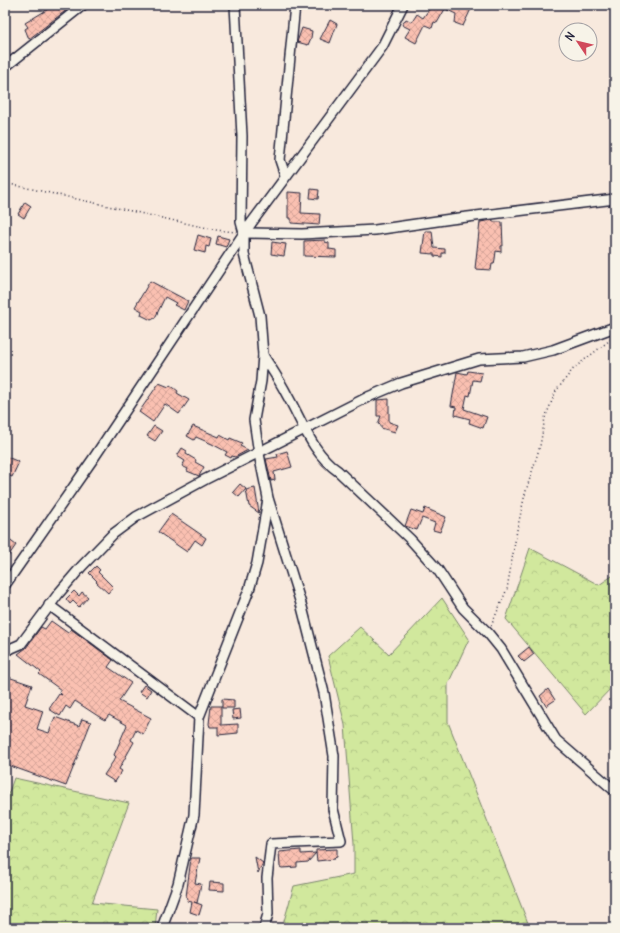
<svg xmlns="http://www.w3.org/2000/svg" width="620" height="933" font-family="Delius,sans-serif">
<defs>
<pattern id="forest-crowns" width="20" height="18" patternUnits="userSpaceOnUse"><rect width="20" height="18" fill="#d1e89d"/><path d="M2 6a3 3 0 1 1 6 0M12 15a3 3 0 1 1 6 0" fill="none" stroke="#b3c788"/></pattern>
<pattern id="building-cross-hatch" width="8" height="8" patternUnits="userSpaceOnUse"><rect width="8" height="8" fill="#fac0b1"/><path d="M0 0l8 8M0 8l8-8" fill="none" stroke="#d6a599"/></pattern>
</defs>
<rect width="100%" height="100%" fill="#f8e9dd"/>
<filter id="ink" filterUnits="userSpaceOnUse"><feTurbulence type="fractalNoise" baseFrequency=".025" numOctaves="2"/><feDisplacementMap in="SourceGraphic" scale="8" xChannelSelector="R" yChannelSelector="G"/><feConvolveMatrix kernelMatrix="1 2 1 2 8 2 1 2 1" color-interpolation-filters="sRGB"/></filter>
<g filter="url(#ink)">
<!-- forest -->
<g fill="url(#forest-crowns)" stroke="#7a856c">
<path d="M530,548L599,585L615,574V684L586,714L506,619Z"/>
<path d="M442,598L469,639L448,684V722L530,928H282L294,886L354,874V844L345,725L328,656L360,627L389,654Z"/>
<path d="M14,778L129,803L92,903L157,909L155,928H5V803Z"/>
</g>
<!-- building -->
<g fill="url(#building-cross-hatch)" stroke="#22223b">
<path d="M55,5H73L29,39L25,29L28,27L25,23Z"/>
<path d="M432,5H462L471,9L463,26L455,23L456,14L445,9L437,23L434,22L432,28L425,25L416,43L405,37L410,29L402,25L406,19L412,22L417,14L423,18Z"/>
<path d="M330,20L337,24L330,43L320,39Z"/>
<path d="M302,28L312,31L311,38L308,45L297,42Z"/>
<path d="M311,189L319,190L318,199L310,198Z"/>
<path d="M288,192L302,193L301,213L320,214L319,225L291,223V218H288Z"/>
<path d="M25,202L31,206L24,218L18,214Z"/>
<path d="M493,220V222H502L503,246H501V252L496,251L495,259L494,264H492L491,270L475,269L480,222Z"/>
<path d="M425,231H432L434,248L445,249V253H442V257L434,256V254L422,253Z"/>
<path d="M198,235L211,239L209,247L206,246L205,253L194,250Z"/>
<path d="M218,236L229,239L226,247L216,244Z"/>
<path d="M325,240V242L329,243V249L336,250V257L304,256V241Z"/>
<path d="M272,242L286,244L284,256L271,254Z"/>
<path d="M150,281L188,301L184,310L174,305L176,303L165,297L155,318L151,320L141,315L142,311L135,307Z"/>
<path d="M468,371L482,373L480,381L473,380L470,396L467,395L464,409L487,417L483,428L469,423L470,419L455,415L456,407L451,406L457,372L467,374Z"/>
<path d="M159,383L169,387L170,385L178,391L177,393L189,400L179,414L165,404L153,422L139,412Z"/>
<path d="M389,399V422L398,425L395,432L381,428V425L378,424L381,416H377V400Z"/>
<path d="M154,426L162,431L155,441L147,436Z"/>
<path d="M193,426L219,437L220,435L229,440L230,438L242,443L240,446L248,450L235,457L232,456L231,458L225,455L227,452L212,444L196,437L194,440L187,436Z"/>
<path d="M182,448L187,451L186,454L196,460L195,462L204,467L199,476L187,471L188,469L182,466L185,461L177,456Z"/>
<path d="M287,451L292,467L274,472L275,480L271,481L266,459L278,457L277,454Z"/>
<path d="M5,456L19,462L12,477L5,474Z"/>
<path d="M240,484L246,489L239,497L233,492Z"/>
<path d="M255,488L259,513L249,506L246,490Z"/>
<path d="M425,508L446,517L440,532L433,530L435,523L422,518L417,530L405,526L411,510L423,514Z"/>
<path d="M171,514L206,538L202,545L195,540L187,552L158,532Z"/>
<path d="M8,539L16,545L5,561V544Z"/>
<path d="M96,566L100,570L98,572L113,587L108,593L96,582L97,581L89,573Z"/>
<path d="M74,591L79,596L82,592L88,597L79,607L73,601L70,604L66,599Z"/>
<path d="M51,621L68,633L71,629L113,660L108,667L131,683L119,701L151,718L143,734L136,730L131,740L134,742L119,769L122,771L115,782L104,775L116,757L114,755L127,725L109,715L105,720L101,718L75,701L70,709L66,706L60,716L49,709L59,694L62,695L60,693L61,690L39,674L41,672L18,654L26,648L41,627L45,629Z"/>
<path d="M529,647L534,654L524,662L518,656Z"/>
<path d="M5,676L32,685L25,705L43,711L37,729L49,733L55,717L79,726L82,719L91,722L66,786L5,764Z"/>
<path d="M144,685L151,690L147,697L139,692Z"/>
<path d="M548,689L555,700L546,706L540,696Z"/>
<path d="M222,699L234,700V708H222Z"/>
<path d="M211,706H221V725L238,724V733L218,735V727H210L209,724Z"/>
<path d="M240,709L241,718L233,719L232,710Z"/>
<path d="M337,849V857L334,858L335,859L317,861L316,853L308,862L297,863V867L282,868L280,867L279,852L301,850V854L316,853V850Z"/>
<path d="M255,857L263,863L258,873Z"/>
<path d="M191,858H200L195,883L201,884L197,903L194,902L202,905L199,915L190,912L192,902L187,901L188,898L186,897Z"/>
<path d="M210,882L224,883V891L209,890Z"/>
</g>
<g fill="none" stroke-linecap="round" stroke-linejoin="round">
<defs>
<g id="minor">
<path d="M235,5L242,136L241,222L244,233V254L260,316L263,355L261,381L254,420L259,454L268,498L302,607L324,693L334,756L333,809L341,841L271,844L267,878L268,914L264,928"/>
<path d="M5,67L83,5"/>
<path d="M285,175L280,160L295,5"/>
<path d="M244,233L302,234L375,230L451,219L615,199"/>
<path d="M263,355C271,368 280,381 287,395C302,421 312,453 338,471L410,539L438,570L463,608L488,633L501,649L556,740L615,791"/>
<path d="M5,585L93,459L244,233L382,47L403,5"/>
<path d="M49,605L199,717"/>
<path d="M5,651L21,644L59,593L82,566L113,534L136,517L206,479L368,397L401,383L479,359L523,357L553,350L615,327"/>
<path d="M162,928L178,884L194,815L199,717L249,590L257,563L268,499"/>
</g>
</defs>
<!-- minor casing -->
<use href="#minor" stroke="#22223b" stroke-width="12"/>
<!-- path -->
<g stroke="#22223b" stroke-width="1.5" stroke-dasharray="1 3" stroke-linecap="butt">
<path d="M5,183L216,230L236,232"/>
<path d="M491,626L507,589L517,530L525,494L540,446L545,418L556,391L574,368L614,337"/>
</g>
<!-- minor -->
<use href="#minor" stroke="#f7f3e8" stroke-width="9"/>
</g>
</g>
<!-- margin -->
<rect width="620" height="933" fill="none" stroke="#f7f3e8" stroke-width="20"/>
<rect x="10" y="10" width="600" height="913" fill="none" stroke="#22223b" stroke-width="1.5" filter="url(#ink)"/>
<!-- north arrow -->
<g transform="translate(578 42) rotate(305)"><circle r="19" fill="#f7f3e8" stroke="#a29fa3"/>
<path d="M0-3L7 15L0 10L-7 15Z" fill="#d1495b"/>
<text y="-6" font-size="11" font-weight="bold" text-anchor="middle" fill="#22223b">N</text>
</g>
</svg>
